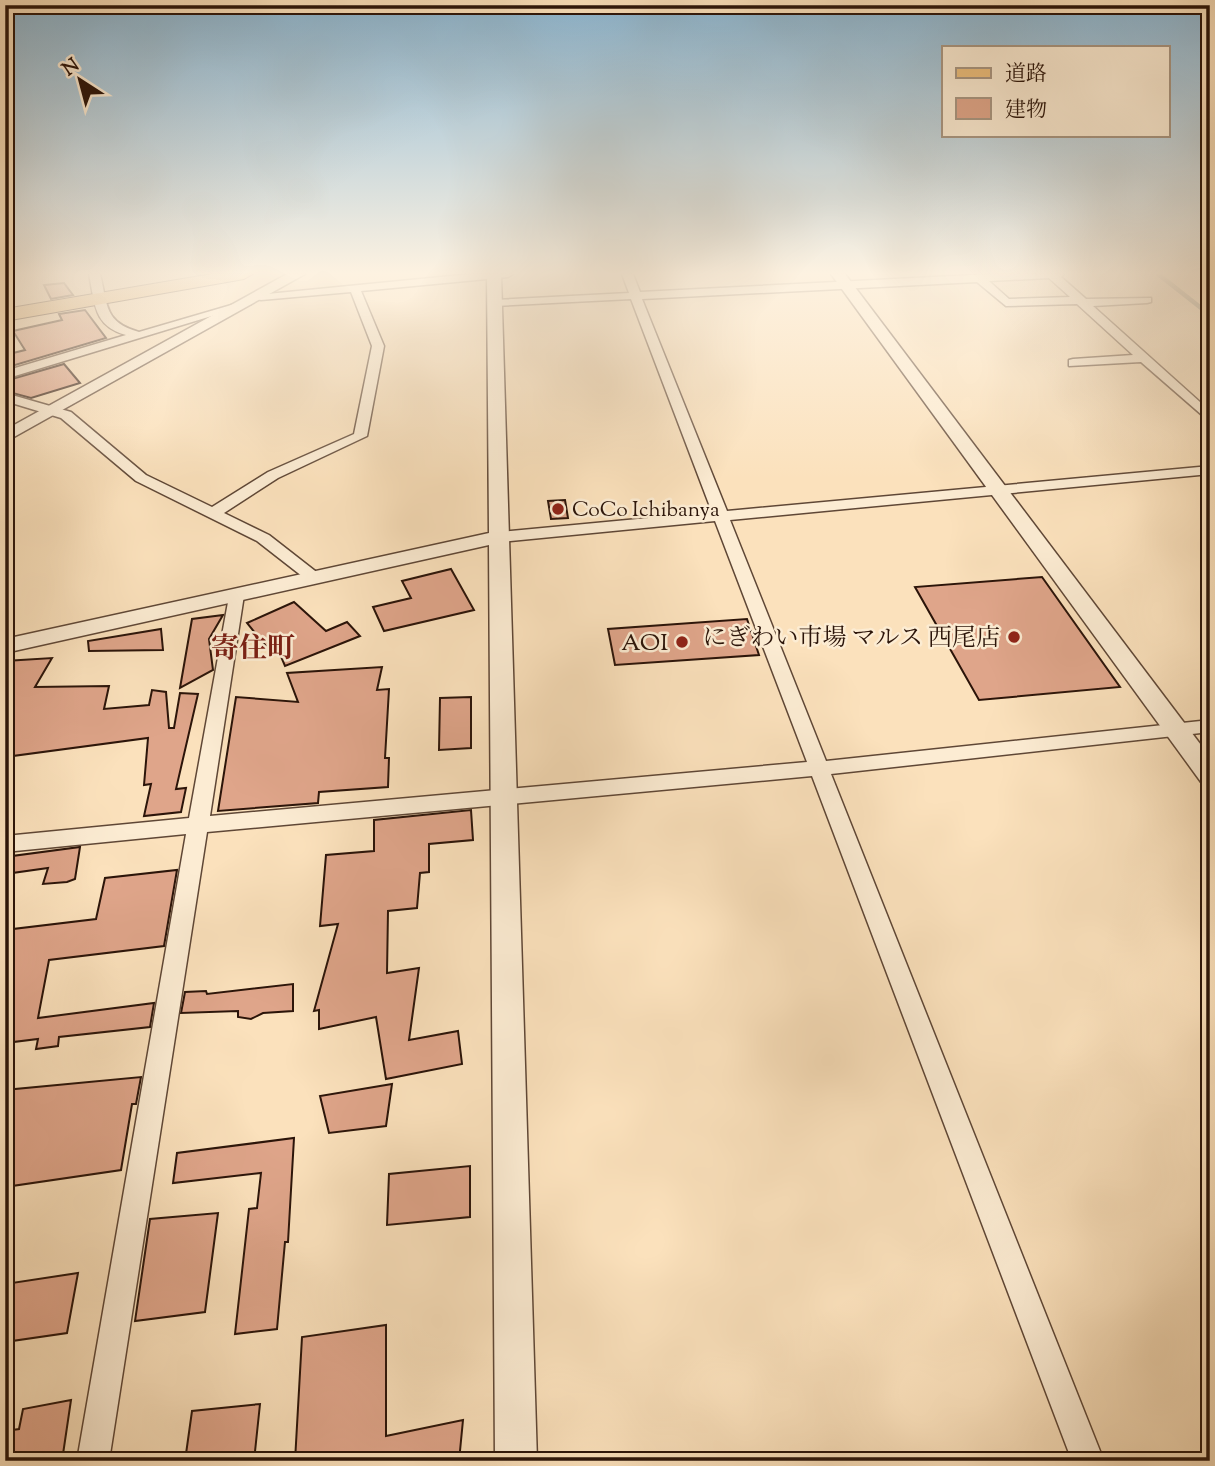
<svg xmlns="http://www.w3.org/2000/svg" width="1215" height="1466" font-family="'Sorts Mill Goudy','Noto Serif JP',serif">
<rect width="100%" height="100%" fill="#fbe1bc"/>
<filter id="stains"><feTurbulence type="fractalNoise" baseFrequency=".00286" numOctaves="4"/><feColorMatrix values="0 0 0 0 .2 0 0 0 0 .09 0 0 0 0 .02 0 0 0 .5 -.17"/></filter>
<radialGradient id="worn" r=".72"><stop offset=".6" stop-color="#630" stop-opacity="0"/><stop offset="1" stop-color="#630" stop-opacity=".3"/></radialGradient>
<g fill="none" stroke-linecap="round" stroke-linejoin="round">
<!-- stream -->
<path stroke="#717970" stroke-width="4.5" d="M1158,274L1210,315"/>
</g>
<!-- building -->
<g fill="#dfa58a" stroke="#2b1409" stroke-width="2">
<path d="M64,283L73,295L51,299L44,285Z"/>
<path d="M85,310L106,338L5,368V355L25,350L13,331L62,320L59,314Z"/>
<path d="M64,364L80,383L31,398L5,391V381Z"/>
<path d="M565,500L568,518L551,519L548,501Z"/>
<path d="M451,569L474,610L384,631L373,607L411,598L402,581Z"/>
<path d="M1042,577L1120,687L979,700L915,587Z"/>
<path d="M294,602L326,631L347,622L360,636L285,666L277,647L269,650L247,623Z"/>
<path d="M223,615L209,639L213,670L180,688L192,619Z"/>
<path d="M747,619L759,655L615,665L608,629Z"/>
<path d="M161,629L163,650L89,651L88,641Z"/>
<path d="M52,658L35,687L109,686L104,709L149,705L152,690L166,692L169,728H174L180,693L198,694L176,789L186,788L181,812L144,816L151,784L144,785L148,738L5,757V661Z"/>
<path d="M382,667L377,690L389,689L385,758H389L388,787L319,792L318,803L218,811L236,697L298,702L287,673Z"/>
<path d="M471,697V748L439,750L440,698Z"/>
<path d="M471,810L473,840L429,844V872L420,873L417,908L388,911L387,973L419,968L409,1040L458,1031L462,1064L386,1079L376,1017L319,1029V1010L314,1011L338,924L320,926L326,855L374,851V820Z"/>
<path d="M80,847L75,879L67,882L43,884L48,868L5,874V857Z"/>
<path d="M177,870L164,946L49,960L38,1018L154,1003L150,1027L59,1037L58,1046L36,1049L38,1039L5,1043V930L96,919L105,878Z"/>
<path d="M293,984V1011L263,1013L251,1019L238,1017V1011L181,1013L185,992L206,991L207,994Z"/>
<path d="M141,1077L136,1104H132L121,1170L5,1187V1090Z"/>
<path d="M392,1084L386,1126L329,1133L320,1096Z"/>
<path d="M294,1138L288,1242H285L277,1329L235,1334L249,1209L257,1208L261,1173L173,1183L177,1153Z"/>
<path d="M470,1166V1217L387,1225L389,1174Z"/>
<path d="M218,1213L205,1312L135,1321L150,1219Z"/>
<path d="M78,1273L67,1333L5,1342V1284Z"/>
<path d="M386,1325V1436L463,1420L459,1461H295L302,1337Z"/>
<path d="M71,1400L62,1461H5V1431L19,1429L23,1409Z"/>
<path d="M260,1404L254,1461H185L192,1411Z"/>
</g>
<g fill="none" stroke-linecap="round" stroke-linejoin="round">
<defs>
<g id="minor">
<path d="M89,274H100C108,306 104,322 139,332L245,301L251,304L5,379V371L126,335C93,326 95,303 89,274Z"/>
<path d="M471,274H513L508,277L361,291L384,346L367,436L278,478L224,513L269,535L319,574V580H307L257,541L136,481L61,418L5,401V393L71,412L146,475L212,507L268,472L354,434L372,346L351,292L261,300L257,299V295Z"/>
<path d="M622,274H633L640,292L992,274H1064L1061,277L1086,299L1151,298V302L1147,303L1093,306L1210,411V422L1141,362L1069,366V360L1073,359L1133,355L1077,304L1006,306L977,282L642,299L727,511L1210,466V474L730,520L826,761L1210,720V732L831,774L1104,1461H1072L812,776L207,832L109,1461H77L186,834L5,852V836L189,818L230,591H242L244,595L210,816L807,762L715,521L499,542L491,537L499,532L712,512L631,299L495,306L489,303L495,300L629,293ZM1049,278L1070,297L1009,299L989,281Z"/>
</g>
<g id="tertiary">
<path d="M287,274H305L5,442V430Z"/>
<path d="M487,274H501L537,1461H495L489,545L5,653V639L489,533Z"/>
<path d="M831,274H845L1210,757V785L1201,782Z"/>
</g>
<path id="primary" d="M212,274H253L244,279L5,321V309Z"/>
</defs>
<!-- minor casing -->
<use href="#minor" stroke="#5f4736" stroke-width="3"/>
<!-- tertiary casing -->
<use href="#tertiary" stroke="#5f4736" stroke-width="3"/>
<!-- primary casing -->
<use href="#primary" stroke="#2b1409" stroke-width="2"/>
<!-- minor -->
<use href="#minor" fill="#fcecd3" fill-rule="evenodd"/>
<!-- tertiary -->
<use href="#tertiary" fill="#fcecd3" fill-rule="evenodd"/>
<!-- primary -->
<use href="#primary" fill="#eec07e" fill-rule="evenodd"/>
</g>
<!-- sky -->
<linearGradient id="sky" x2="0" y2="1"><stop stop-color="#8bb7d4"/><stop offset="0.57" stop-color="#fdf2e1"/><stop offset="1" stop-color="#fdf2e1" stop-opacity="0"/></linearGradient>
<rect width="1215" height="479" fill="url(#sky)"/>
<!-- markers -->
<g fill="#8f2418" stroke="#fcecd3" stroke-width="2.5">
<circle cx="558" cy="509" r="7"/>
<circle cx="1014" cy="637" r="7"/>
<circle cx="682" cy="642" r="7"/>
</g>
<g text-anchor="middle" stroke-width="5" stroke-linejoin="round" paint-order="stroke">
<!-- far-poi labels -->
<g font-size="21" fill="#2b1409" stroke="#fcecd3" text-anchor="start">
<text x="572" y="516">CoCo Ichibanya</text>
</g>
<!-- poi labels -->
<g font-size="24" fill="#2b1409" stroke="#fcecd3" text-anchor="end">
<text x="1000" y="645">にぎわい市場 マルス 西尾店</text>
<text x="668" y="650">AOI</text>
</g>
<!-- quarter labels -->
<g font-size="28" font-weight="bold" fill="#7a1f14" stroke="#fcecd3">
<text x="253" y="657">寄住町</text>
</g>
</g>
<!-- margin -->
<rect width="1215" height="1466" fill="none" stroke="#fbe1bc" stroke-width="28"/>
<rect x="7" y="7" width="1201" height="1452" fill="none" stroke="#2b1409" stroke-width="3.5"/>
<rect x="14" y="14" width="1187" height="1438" fill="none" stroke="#2b1409" stroke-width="2"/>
<!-- legend -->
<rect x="942" y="46" width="228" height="91" fill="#fcecd3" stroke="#a89682" stroke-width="2"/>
<rect x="956" y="68" width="35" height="10" fill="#eec07e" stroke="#a89682" stroke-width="2"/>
<text x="1005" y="80" font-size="21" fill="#2b1409">道路</text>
<rect x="956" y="98" width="35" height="21" fill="#dfa58a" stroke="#a89682" stroke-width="2"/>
<text x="1005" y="116" font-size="21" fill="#2b1409">建物</text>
<!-- north arrow -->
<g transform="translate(80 80) rotate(324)" stroke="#fcecd3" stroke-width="5" paint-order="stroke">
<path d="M0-5L12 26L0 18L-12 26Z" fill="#2b1409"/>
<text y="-10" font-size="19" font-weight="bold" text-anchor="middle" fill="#2b1409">N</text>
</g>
<rect width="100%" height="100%" filter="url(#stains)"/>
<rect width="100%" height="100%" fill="url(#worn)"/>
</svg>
